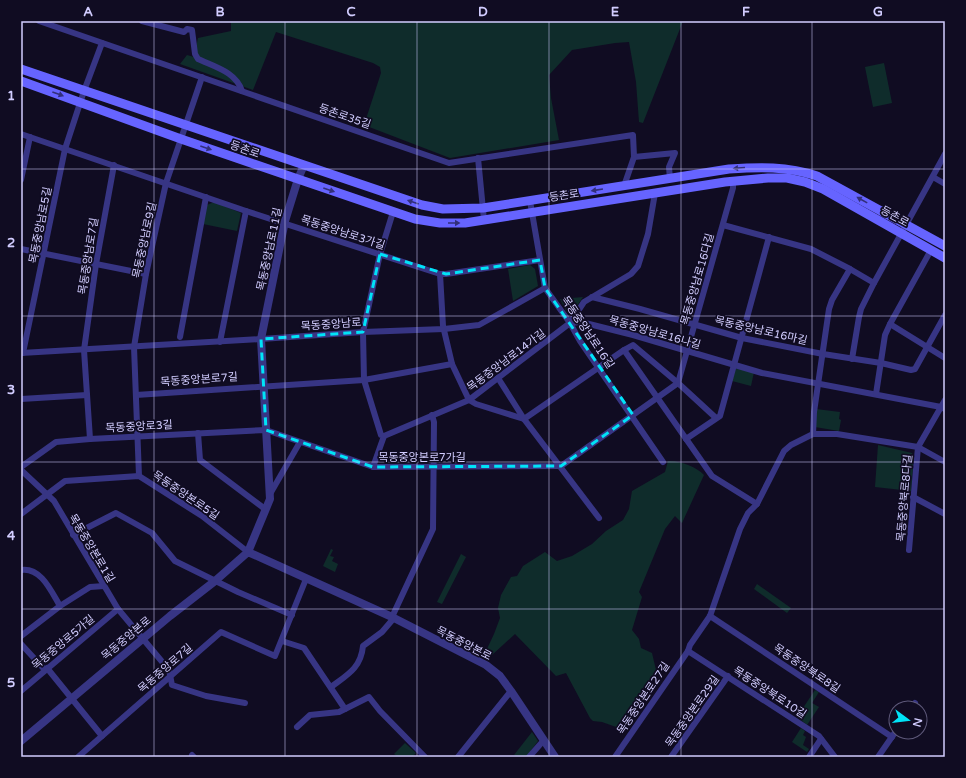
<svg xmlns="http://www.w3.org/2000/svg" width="966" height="778" font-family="'Varela Round','Noto Sans KR',sans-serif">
<rect width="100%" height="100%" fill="#100c22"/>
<!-- green -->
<g fill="#0f2c2b">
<path d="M231,21H683L643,123L639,122L636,82L629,42L615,43L572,50L549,75L551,98L559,140L450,158L364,125L381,73L380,67L373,63L276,32L253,90L180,64L187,55L194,57L198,38L231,31Z"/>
<path d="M884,63L892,103L873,107L865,67Z"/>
<path d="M214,202L241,213L237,231L203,224L207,205Z"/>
<path d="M530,265L535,269L538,286L513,301L508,269Z"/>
<path d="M583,297L573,312L567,313L560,299Z"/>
<path d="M736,368L754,372L751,386L732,381Z"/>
<path d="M816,409L840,412L839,419L841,420L839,431L815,427Z"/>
<path d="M878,445L912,453L914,457L911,491L875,487Z"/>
<path d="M668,461C679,460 697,467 704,475L682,523L675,516L665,529L639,592L642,597L632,630L639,639L641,648L652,653L656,670L647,686L636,698L631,711L619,728L602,722L593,721L590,718L566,673L556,676L515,634L492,655L486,651L494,634L500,618L498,608L501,595L511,577L517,576L523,566L545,552L557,561L572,556L592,544L606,531L623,520L629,509L632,491L665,472Z"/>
<path d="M331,549L333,550L330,556L334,557L332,561L338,564L335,572L323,566Z"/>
<path d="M461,554L466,557L442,604L437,602Z"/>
<path d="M757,584L791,608L787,613L754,589Z"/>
<path d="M815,690L819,692L812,703L819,707L807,725L797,717Z"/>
<path d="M801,728L805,731L803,735L806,737L803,745L809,749L807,752L792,742Z"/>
<path d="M532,732L538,741L526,757H517L514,755Z"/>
<path d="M405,743L416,753L412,757H398L394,754Z"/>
</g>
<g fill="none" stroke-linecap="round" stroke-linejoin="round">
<!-- minor -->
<g stroke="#373584" stroke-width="6">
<path d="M39,21L449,163L633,135L634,157L675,153L669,167L670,179"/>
<path d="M142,21L184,32L187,29L192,30L195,54L198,59C215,67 236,72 242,91"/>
<path d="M21,134L246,211L440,274H446L540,260"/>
<path d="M478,158L484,220"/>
<path d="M933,177L945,184"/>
<path d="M21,180L30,137"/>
<path d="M624,186L634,157"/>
<path d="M530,201L545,288L570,323L580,341L663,462"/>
<path d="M723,225L811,249L850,269L874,283"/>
<path d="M21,249L146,274"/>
<path d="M440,274L443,326L452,364L469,400L476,404L524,419L624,350L712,476L757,504"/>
<path d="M592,297L640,309L742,338L823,354L881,363L911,370L915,369L945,315"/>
<path d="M570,323L581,322L633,335L762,373L941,407L945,409"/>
<path d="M890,324L945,358"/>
<path d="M180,337L206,197"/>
<path d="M220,342L246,211"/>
<path d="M624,350L633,345L678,383L716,418"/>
<path d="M21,353L261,339L363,332L444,329L479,325L545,288"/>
<path d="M23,353L65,149L84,91L102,43"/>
<path d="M852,359L859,317L861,309L874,283L945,154"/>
<path d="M498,378L524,419L599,518"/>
<path d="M876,394L885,335L890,324L931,250"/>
<path d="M136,395L364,380L452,364"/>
<path d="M21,399L87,395"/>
<path d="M198,433L200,460L265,509"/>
<path d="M813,434L814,412L829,309L832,300L850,269"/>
<path d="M384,436L469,400L570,323L584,302L631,274L638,266L648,234L655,193"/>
<path d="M90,439L84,350L96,264L114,165"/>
<path d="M686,439L720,416L769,237"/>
<path d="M21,467L56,442L90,439L266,430L373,467L561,466L678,383L733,188V181"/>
<path d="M373,467L384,436L381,435L364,380L363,332L380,254L393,212"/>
<path d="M21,470L54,501L118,609L169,670L172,685L206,696L245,703"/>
<path d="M139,476L134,347L146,274L166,183L202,77"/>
<path d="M270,494L300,442"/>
<path d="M913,497L945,514"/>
<path d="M21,514L65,481L139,476L202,516L248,552"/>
<path d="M73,535L116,513L152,533L175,561L238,592L292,615"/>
<path d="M909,550L918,447L945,400"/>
<path d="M21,570C41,567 51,591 60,606"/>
<path d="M710,616L892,737"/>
<path d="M392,617L433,529L434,422L432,415"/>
<path d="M21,636L60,606L90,587L104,586"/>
<path d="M282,641L304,648L345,709L369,697L380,711L425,757"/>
<path d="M21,644L45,670"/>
<path d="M688,651L819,736L835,757"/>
<path d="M47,668L102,736"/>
<path d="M331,687C347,675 361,668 363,646L382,632L394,618"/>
<path d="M21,691L118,609"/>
<path d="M912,708L915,703"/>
<path d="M297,727L310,715L339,712L345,709"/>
<path d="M192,755L194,757"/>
<path d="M78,757L221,632L275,656L306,579"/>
<path d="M458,757L511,691"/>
<path d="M529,757L544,740"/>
<path d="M615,757L688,651L690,645L710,616L740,529L748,513L757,504L784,451L791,445L813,434H837L918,447L945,462"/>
<path d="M671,757L728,676"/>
<path d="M809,757L821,739"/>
<path d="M878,757L896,731"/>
</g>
<!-- tertiary -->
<g stroke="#373584" stroke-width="8">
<path d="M248,552L270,499L261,339L285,221L298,179L304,165"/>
<path d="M21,741L170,616L215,581L248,552L392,617L486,665L500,676L511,691L555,757"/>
</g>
<!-- secondary -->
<g stroke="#6664ff" stroke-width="9">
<path d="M21,69L422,205L443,209L483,208L729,169C759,167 787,166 817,176L945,246"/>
<path d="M21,81L181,139L415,219L440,223H465L725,182L768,178H787L805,182L823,189L945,258"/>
</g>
</g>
<!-- one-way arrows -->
<defs><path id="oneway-solid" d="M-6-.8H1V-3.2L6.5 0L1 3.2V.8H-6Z"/></defs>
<g fill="#322f7a">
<use href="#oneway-solid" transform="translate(58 94) rotate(20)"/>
<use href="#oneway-solid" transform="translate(206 148) rotate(19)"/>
<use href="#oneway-solid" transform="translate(739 168) rotate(175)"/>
<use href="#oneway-solid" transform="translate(329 190) rotate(19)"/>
<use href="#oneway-solid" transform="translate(597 190) rotate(171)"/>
<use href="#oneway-solid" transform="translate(862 200) rotate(-151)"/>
<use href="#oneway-solid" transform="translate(413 202) rotate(-161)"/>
<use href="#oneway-solid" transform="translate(454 223)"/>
</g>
<!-- marked area -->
<path fill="none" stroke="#00e3f8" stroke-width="3" stroke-dasharray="8 5" stroke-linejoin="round" d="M380,254L446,274L540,260L545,288L633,415L561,466L373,467L266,430L261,339L363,332Z"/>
<!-- grid -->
<path fill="none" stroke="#d2cdff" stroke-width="1" stroke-opacity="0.55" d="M154,21V757M285,21V757M417,21V757M549,21V757M681,21V757M812,21V757M21,169H945M21,316H945M21,462H945M21,609H945"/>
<g text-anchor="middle" stroke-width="3.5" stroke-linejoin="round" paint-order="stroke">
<!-- street labels -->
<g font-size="11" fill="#d2cdff" stroke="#100c22">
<text transform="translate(345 116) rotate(19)" y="4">등촌로35길</text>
<text transform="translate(245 149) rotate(19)" y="4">등촌로</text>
<text transform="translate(564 195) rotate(-9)" y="4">등촌로</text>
<text transform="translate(895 216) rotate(29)" y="4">등촌로</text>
<text transform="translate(40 225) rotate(-79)" y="4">목동중앙남로5길</text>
<text transform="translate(343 232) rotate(18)" y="4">목동중앙남로3가길</text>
<text transform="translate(144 240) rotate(-78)" y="4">목동중앙남로9길</text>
<text transform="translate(269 249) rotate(-78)" y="4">목동중앙남로11길</text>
<text transform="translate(88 256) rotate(-81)" y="4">목동중앙남로7길</text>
<text transform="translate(697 279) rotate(-74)" y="4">목동중앙남로16다길</text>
<text transform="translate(331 324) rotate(-4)" y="4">목동중앙남로</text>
<text transform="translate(761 330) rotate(13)" y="4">목동중앙남로16마길</text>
<text transform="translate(588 332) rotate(56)" y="4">목동중앙남로16길</text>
<text transform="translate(655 332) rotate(16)" y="4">목동중앙남로16나길</text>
<text transform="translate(506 360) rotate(-37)" y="4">목동중앙남로14가길</text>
<text transform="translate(199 379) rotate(-4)" y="4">목동중앙본로7길</text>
<text transform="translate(139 426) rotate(-3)" y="4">목동중앙로3길</text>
<text x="422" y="461">목동중앙본로7가길</text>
<text transform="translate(186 495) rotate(34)" y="4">목동중앙본로5길</text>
<text transform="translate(904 498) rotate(-85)" y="4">목동중앙북로8다길</text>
<text transform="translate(92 548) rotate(59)" y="4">목동중앙본로1길</text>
<text transform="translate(126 638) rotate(-40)" y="4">목동중앙본로</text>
<text transform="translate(63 642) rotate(-40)" y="4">목동중앙로5가길</text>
<text transform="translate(464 643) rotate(27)" y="4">목동중앙본로</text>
<text transform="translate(165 668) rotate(-41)" y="4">목동중앙로7길</text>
<text transform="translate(807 668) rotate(34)" y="4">목동중앙북로8길</text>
<text transform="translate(770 692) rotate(33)" y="4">목동중앙북로10길</text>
<text transform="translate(643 698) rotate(-56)" y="4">목동중앙본로27길</text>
<text transform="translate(692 711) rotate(-55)" y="4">목동중앙본로29길</text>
</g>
</g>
<!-- border -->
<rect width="966" height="778" fill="none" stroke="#100c22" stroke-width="44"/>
<!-- north arrow -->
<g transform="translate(908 720) rotate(105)"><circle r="19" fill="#100c22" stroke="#5e597a"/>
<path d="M0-3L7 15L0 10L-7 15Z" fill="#00e3f8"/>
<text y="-6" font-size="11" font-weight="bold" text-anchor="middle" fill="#d2cdff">N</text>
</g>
<rect x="22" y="22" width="922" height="734" fill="none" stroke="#d2cdff" stroke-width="1.5"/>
<g font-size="13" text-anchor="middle" font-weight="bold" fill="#d2cdff">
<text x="88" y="16">A</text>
<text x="220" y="16">B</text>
<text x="351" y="16">C</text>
<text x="483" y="16">D</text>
<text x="615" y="16">E</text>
<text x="746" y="16">F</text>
<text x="878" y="16">G</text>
<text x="11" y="100">1</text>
<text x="11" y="247">2</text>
<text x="11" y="394">3</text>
<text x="11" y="540">4</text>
<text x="11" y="687">5</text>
</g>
</svg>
